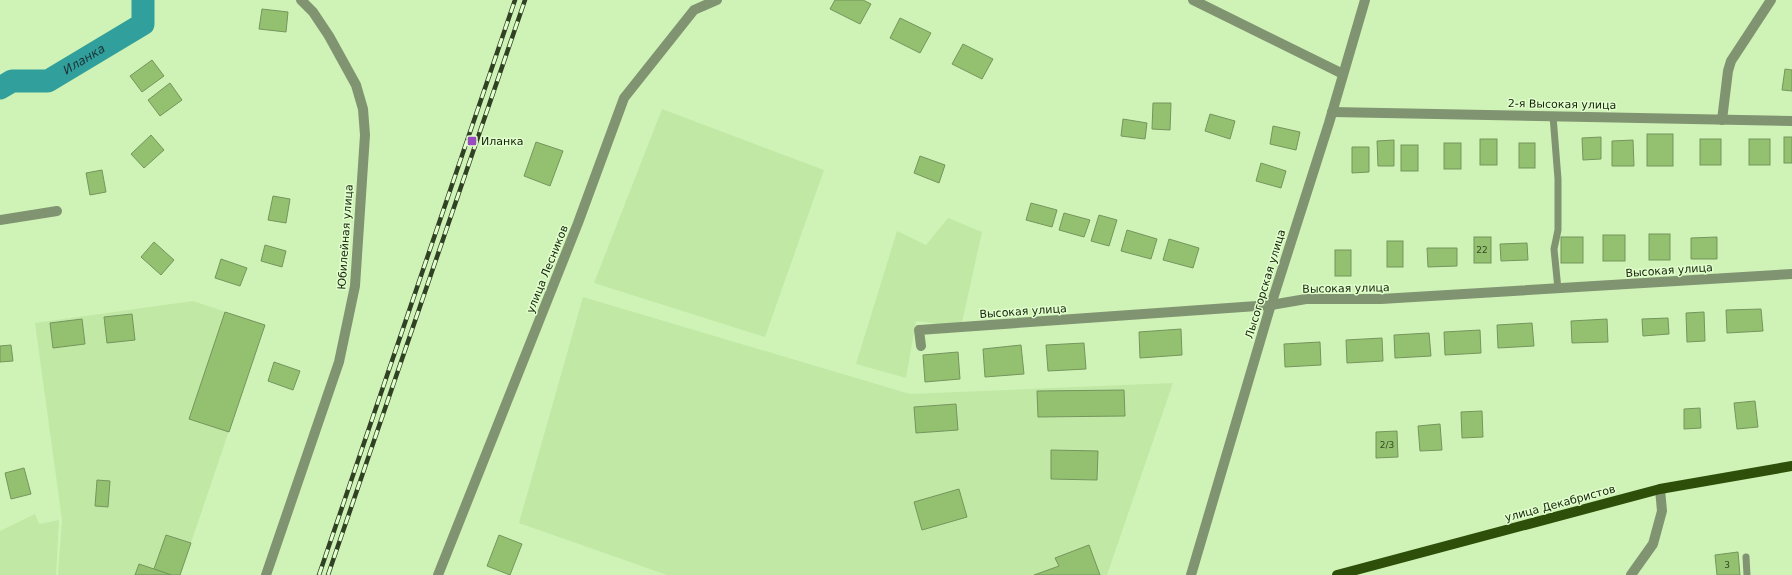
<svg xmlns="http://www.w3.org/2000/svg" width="1792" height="575" font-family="'DejaVu Sans',sans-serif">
<rect width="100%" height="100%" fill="#cff3b6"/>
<!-- built -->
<g fill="#c1e8a5">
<path d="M662,109L824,170L765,337L594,283Z"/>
<path d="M948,218L982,232L961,327L916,321L906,378L856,364L897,231L926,245Z"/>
<path d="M583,297L910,394L1173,383L1107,575H667L519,523Z"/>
<path d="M193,301L265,325L180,575H58L62,520L35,323Z"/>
<path d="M35,514L39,524L59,520L56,575H0V531Z"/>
</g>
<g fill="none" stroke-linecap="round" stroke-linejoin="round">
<!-- river -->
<path stroke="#319f9c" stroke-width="23" id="s1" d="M0,88L12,81H48L143,24V0"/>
</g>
<!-- building -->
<g fill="#93c170" stroke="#75955d">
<path d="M835,0H863L871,4L860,24L830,9Z"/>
<path d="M262,9L288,12L286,32L259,29Z"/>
<path d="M900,18L931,33L920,53L890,38Z"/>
<path d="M963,44L993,59L982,79L952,64Z"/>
<path d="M152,60L164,76L142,92L130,76Z"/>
<path d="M1785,69L1792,70V91L1782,90Z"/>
<path d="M170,83L182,100L160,116L148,100Z"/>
<path d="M1153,103H1171L1170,130L1152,129Z"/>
<path d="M1210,114L1235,121L1230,139L1205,131Z"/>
<path d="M1123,119L1147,123L1145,139L1121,136Z"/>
<path d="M1273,126L1300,132L1296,150L1270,144Z"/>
<rect x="1647" y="134" width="26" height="32"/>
<path d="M151,135L164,150L144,168L131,154Z"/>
<path d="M1601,137V159L1583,160L1582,138Z"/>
<rect x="1784" y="137" width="8" height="26"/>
<rect x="1480" y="139" width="17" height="26"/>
<rect x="1700" y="139" width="21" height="26"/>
<rect x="1749" y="139" width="21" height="26"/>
<path d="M1394,140V166H1378L1377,141Z"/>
<path d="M1633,140L1634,166H1612V141Z"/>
<path d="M536,142L563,151L550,186L524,176Z"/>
<rect x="1444" y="143" width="17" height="26"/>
<rect x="1519" y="143" width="16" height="25"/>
<rect x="1401" y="145" width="17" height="26"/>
<path d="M1352,147H1369V172L1352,173Z"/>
<path d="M920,156L945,165L939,183L914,173Z"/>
<path d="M1261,163L1286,171L1281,188L1256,181Z"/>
<path d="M102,170L106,192L90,195L86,173Z"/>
<path d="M273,196L290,199L286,223L268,220Z"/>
<path d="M1031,203L1057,210L1052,227L1026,220Z"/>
<path d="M1064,213L1090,220L1084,237L1059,230Z"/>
<path d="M1099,215L1117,220L1109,246L1091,241Z"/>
<path d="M1127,230L1157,239L1151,259L1121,251Z"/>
<rect x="1649" y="234" width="21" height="26"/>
<rect x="1603" y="235" width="22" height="26"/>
<rect x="1474" y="237" width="17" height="26"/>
<rect x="1561" y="237" width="22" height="26"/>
<path d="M1717,237V259H1691V238Z"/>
<path d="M1169,239L1199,248L1193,268L1163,260Z"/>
<rect x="1387" y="241" width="16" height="26"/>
<path d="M154,242L174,260L161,275L141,257Z"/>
<path d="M1527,243L1528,260L1501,261L1500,244Z"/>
<path d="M265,245L286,251L282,267L261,261Z"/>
<path d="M1427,248H1457V266L1428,267Z"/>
<rect x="1335" y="250" width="16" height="26"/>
<path d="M221,259L247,268L240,286L215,278Z"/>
<path d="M1761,309L1763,331L1727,333L1726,310Z"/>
<path d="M225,312L265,325L229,432L189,419Z"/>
<path d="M1704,312L1705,341L1687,342L1686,313Z"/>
<path d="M132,314L135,340L107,343L104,317Z"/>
<path d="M1668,318L1669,334L1643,336L1642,319Z"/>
<path d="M82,319L85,344L53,348L50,323Z"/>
<path d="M1607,319L1608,342L1572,343L1571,321Z"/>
<path d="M1532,323L1534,346L1498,348L1497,325Z"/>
<path d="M1181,329L1182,355L1140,358L1139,332Z"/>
<path d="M1480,330L1481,353L1445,355L1444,332Z"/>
<path d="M1429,333L1431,356L1395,358L1394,335Z"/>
<path d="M1382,338L1383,361L1347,363L1346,340Z"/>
<path d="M1320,342L1321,365L1285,367L1284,344Z"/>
<path d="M1084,343L1086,369L1048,371L1046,345Z"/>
<path d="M11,345L13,361L0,362V346Z"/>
<path d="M1021,345L1024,374L985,377L983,349Z"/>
<path d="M958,352L960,379L925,382L923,355Z"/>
<path d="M274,362L300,371L293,390L268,381Z"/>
<path d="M1124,390L1125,416L1038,417L1037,391Z"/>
<path d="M1755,401L1758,427L1737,429L1734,403Z"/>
<path d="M956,404L958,430L916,433L914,407Z"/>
<path d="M1700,408L1701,428L1684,429V409Z"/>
<path d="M1482,411L1483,437L1462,438L1461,412Z"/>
<path d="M1440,424L1442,450L1420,451L1418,426Z"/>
<path d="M1397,431L1398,457L1376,458V432Z"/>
<path d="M1051,450L1098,451L1097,480L1051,479Z"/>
<path d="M24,468L31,494L11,499L5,473Z"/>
<path d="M97,480L110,481L108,507L95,506Z"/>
<path d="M959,489L967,517L922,530L914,502Z"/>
<path d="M166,535L191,543L180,575H171L154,569Z"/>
<path d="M499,535L522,544L510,575L487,566Z"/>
<path d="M1089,545L1100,575H1034L1059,566L1055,558Z"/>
<path d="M1738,552L1740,575H1717L1715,555Z"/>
<path d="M139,564L154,569L171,575H135Z"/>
</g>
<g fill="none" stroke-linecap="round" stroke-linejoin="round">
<!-- lane -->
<g stroke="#809472" stroke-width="7">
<path d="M1553,116L1558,179V230L1554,249L1558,289"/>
<path d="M1746,557L1747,575"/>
</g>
<!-- street -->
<g stroke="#809472" stroke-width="10">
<path d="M1193,0L1343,74"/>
<path d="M1332,112L1792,121"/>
<path d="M1722,120L1728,71L1731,61L1771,0"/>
<path d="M0,220L57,211"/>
<path d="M921,346L919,330L1271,305L1306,299H1381L1792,274"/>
<path d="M266,575L339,362L355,286L365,135L363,109L356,85L329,36L313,12L301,0"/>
<path d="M438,575L578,223L624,98L694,10L717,0"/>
<path d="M1191,575L1269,311L1329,123L1365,0"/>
<path d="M1631,575L1653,544L1662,511L1660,489"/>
</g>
<!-- primary -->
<path stroke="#2e4f09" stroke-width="10" d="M1337,575L1660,489L1792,466"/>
<defs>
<g id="rail">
<path d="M319,575L515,0"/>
<path d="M328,575L525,0"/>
</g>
</defs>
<!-- rail casing -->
<use href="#rail" stroke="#314124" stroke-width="4.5"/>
<!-- rail -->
<use href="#rail" stroke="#e1fecd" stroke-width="3" stroke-dasharray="9" stroke-linecap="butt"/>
</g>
<!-- markers -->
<rect fill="#984cbe" stroke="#e1fecd" stroke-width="1.5" x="467" y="136" width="10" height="10" rx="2"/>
<g text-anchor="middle" stroke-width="3" stroke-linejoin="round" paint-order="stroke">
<!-- number labels -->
<g font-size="9" fill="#344a24">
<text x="1482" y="253">22</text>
<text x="1387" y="448">2/3</text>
<text x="1727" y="568">3</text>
</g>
<!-- street labels -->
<g font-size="11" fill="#15220b" stroke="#e1fecd">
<text transform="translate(1562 104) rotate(1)" y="4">2-я Высокая улица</text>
<text transform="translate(345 237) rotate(-86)" y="4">Юбилейная улица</text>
<text transform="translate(547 269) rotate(-68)" y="4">улица Лесников</text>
<text transform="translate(1669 270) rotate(-4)" y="4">Высокая улица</text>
<text transform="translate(1265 284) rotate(-73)" y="4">Лысогорская улица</text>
<text transform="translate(1346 288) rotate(-1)" y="4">Высокая улица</text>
<text transform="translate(1023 311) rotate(-4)" y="4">Высокая улица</text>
<text transform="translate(1560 503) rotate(-15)" y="4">улица Декабристов</text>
</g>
<!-- poi labels -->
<g font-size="11" fill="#15220b" stroke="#e1fecd" text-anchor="start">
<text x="481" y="145">Иланка</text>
</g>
<!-- water labels -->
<g font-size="12" font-style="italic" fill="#1c3434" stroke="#e1fecd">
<text dy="4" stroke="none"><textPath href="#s1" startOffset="92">Иланка</textPath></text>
</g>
</g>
</svg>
